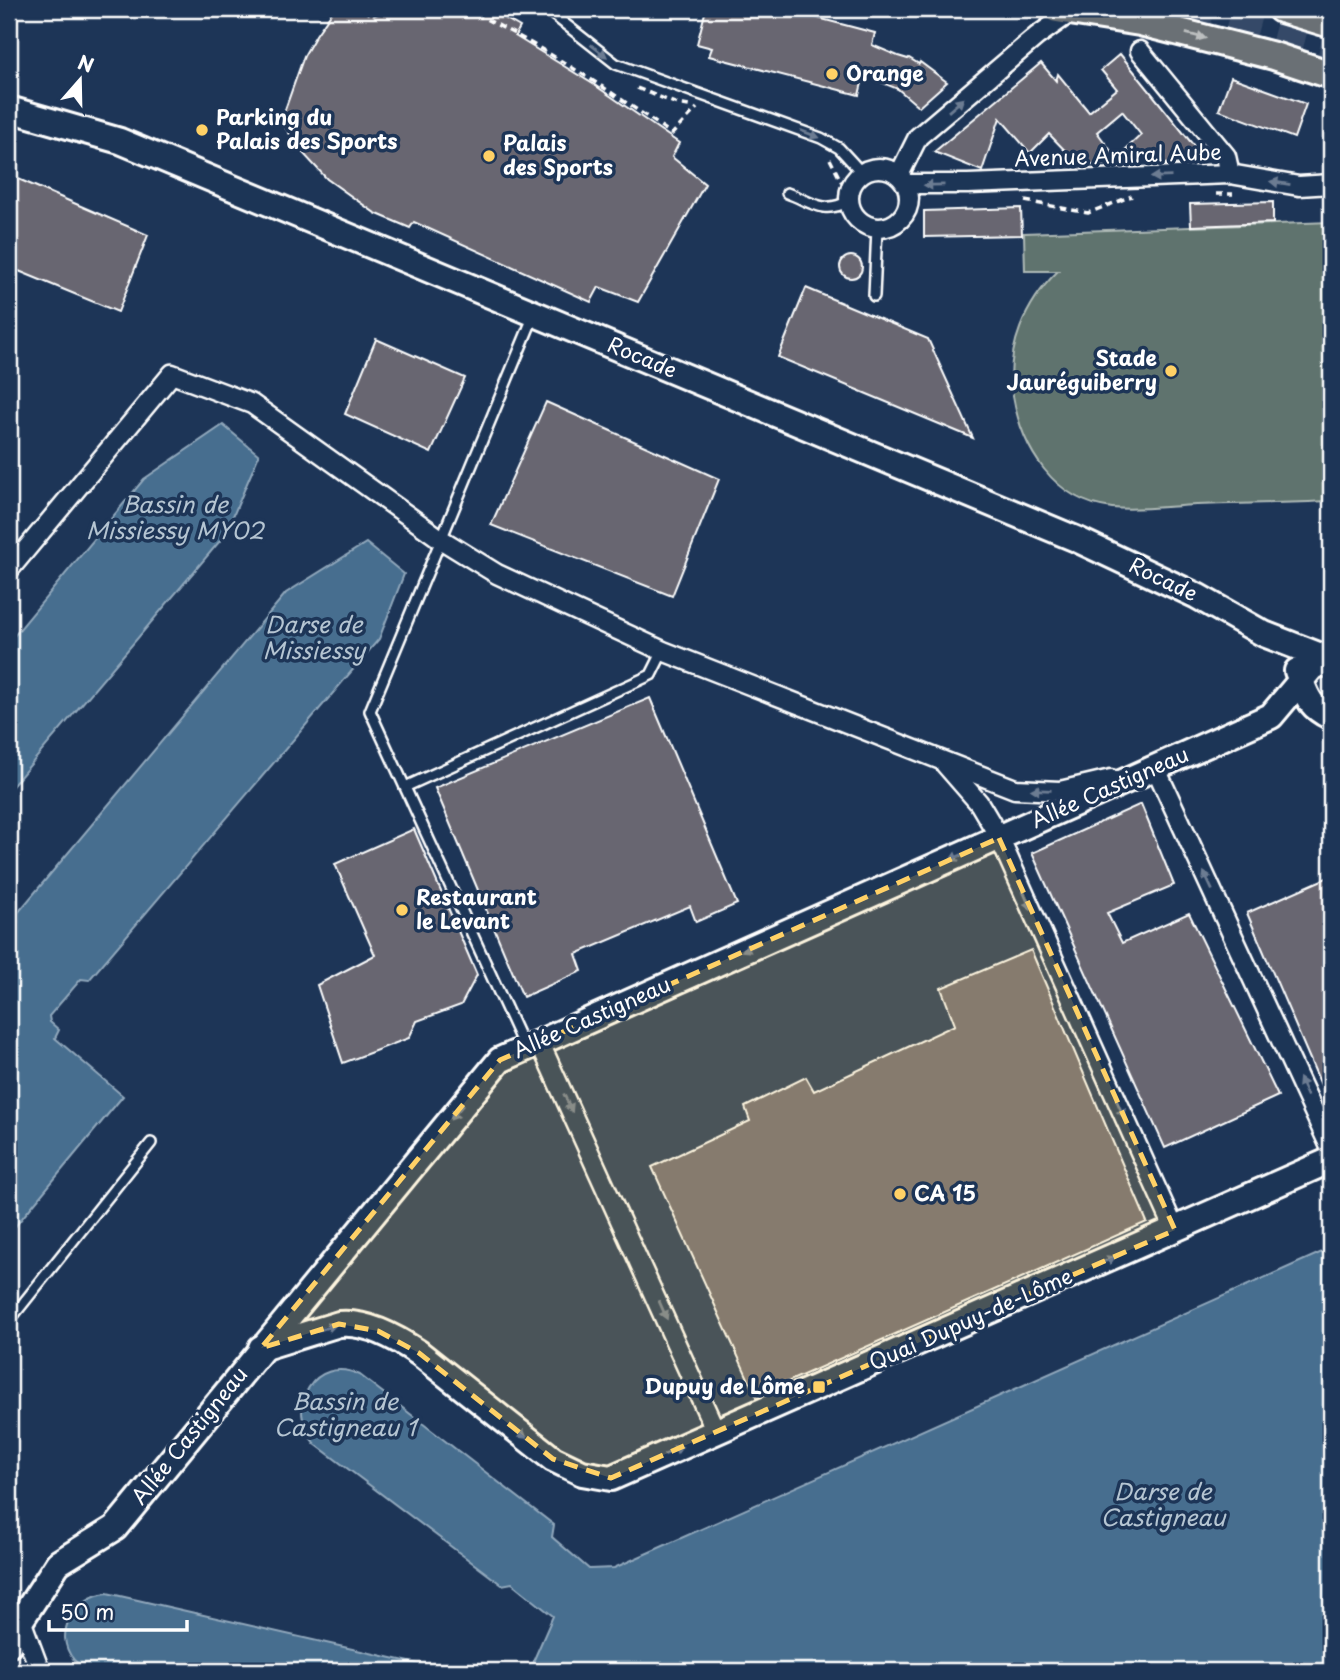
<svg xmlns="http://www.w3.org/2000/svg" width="1340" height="1680" font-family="'Playpen Sans',sans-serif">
<rect width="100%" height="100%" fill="#1d3557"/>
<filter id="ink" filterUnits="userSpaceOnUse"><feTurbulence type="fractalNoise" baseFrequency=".0143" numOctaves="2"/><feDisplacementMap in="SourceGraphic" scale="14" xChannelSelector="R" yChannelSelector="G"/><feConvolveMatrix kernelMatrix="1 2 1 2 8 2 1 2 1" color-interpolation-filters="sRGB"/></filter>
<g filter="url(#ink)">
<!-- green -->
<path fill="#5e736e" stroke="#aeb9b6" stroke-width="2" d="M1331,222V501C1287,503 1242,504 1197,505C1170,506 1139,511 1112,508C1054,501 1022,449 1013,396C1005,349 1025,303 1058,271H1025L1024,233Z"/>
<!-- water -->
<g fill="#476e8f" stroke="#91a8bc" stroke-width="2">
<path d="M223,425L259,455L225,535L9,790V642L144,479Z"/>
<path d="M366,543L404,574L379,639L89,980L81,979L49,1016L50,1022L59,1030L55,1038L123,1096L9,1234V933L18,922L16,915L286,593Z"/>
<path d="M1331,1248V1671H529L553,1616L512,1583L502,1585L315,1444C283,1408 315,1353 360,1375L554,1525L552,1537L589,1569L614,1568Z"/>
<path d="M107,1593L449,1671H100C92,1668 80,1667 74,1660C51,1633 76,1596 107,1593Z"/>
</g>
<!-- building -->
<g fill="#676671" stroke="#fff" stroke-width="2">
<path d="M334,9H489L520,27L515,36L593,84L679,143L672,157L705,184L638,302L599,287L591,302L414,222L410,228L375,213L327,179L302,152L281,121L304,56L316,35Z"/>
<path d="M706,9H784L875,33L872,45L898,56L908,59L909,58L919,64L920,62L947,82L919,107L898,89L864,75L859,95L709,56L712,48L697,44Z"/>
<path d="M1120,54L1202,156L1196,163L1162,164L1153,155L1150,157L1146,152L1140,157L1126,149L1141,135L1122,111L1097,132L1114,155L1102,165L1099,161L1093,165L1085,159L1079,165L1049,134L1030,153L1000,118L982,171L934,152L1041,63L1056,81L1058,74L1089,112L1117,89L1101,70Z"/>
<path d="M1231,77L1306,104L1294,138L1219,110Z"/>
<path d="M9,175L148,235L118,312L9,267Z"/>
<path d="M1273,202V223L1191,226L1190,204Z"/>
<path d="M1021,208L1022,235L924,237V211Z"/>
<circle cx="851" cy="267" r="11"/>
<path d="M806,288L928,339L973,438L778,357Z"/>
<path d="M376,339L465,378L431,453L345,414Z"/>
<path d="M546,402L719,479L672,596L491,525Z"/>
<path d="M650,698L737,904L696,922L690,906L576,954L582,971L523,997L435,788Z"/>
<path d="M1141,804L1174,885L1107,913L1122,943L1189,913L1278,1096L1165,1148L1032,853Z"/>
<path d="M414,829L477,975L461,1005L417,1021L409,1038L343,1063L317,985L375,955L335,864Z"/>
<path d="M1331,876V1108L1247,913Z"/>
<path d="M1031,950L1147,1222L756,1396L652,1167L750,1121L745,1107L806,1077L814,1091L955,1025L941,988Z"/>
</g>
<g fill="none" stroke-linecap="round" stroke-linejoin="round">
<!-- highway-tunnel -->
<path stroke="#344968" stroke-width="32" stroke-dasharray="32 16" stroke-linecap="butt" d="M1181,9L1331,49"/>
<defs>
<g id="lane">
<path d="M546,9L616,64L821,138L839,148L862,173"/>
<path d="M787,193C812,202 823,215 849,201"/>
<path d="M874,296L877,228"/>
<path d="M405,787L651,675L663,651"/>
<path d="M524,1047L370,711L534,315"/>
<path d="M9,1321L151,1143"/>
</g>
<g id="street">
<path d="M1140,51L1226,156L1230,174"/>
<circle cx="879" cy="198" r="30"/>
<path d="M899,175L918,137L1037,36L1074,10"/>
<path d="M906,184H968L1230,174L1299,186L1331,184"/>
<path d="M9,570L172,374L252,404L442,540L497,574L663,651L1015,789L1060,791L1111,779"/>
<path d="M945,764L979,803L998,835L1175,1230"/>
<path d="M1145,771L1156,769L1331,1149"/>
<path d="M539,1041L716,1432"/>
<path d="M21,1620L40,1671"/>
</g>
<g id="secondary">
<path d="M9,109L120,141L1076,539L1197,596L1264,634L1331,660"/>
<path d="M1297,671C1307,694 1306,705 1331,717"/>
<path d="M261,1348L339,1324C367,1321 397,1338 419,1353L553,1459L582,1473L611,1478L1331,1160"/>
<path d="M9,1644L21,1620L58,1563L115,1528L500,1060L1271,716L1313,666L1331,662"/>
</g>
<g id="primary">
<path d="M1057,9L1140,22L1274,56L1331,75"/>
<path d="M1281,9L1331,24"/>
</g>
</defs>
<!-- lane casing -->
<use href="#lane" stroke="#fff" stroke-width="14"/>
<!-- street casing -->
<use href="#street" stroke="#fff" stroke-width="23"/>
<!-- secondary casing -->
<use href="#secondary" stroke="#fff" stroke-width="30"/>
<!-- primary casing -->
<use href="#primary" stroke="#fff" stroke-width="32"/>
<!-- path -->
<g stroke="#fff" stroke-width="3.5" stroke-dasharray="7 5" stroke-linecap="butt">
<path d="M364,9L371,16L388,9"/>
<path d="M465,9C538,43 606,88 672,134L697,108"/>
<path d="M524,9L533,16"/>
<path d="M637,88L677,104L689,106"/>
<path d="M830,159L841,181L851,187"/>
<path d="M1216,194H1233"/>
<path d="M1025,201L1088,213L1132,196"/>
</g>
<!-- lane -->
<use href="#lane" stroke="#1d3557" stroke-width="9"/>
<!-- street -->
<use href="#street" stroke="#1d3557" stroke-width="18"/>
<!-- secondary -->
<use href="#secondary" stroke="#1d3557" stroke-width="24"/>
<!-- primary -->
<use href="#primary" stroke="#6a7074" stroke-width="26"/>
</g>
<!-- one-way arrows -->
<defs><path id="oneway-solid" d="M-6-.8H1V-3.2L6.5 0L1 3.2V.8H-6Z" transform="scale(1.75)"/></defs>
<use fill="#bcbfc0" href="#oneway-solid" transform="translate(1196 36) rotate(14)"/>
<g fill="#6c7c92">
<use href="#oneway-solid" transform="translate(599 51) rotate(37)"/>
<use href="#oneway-solid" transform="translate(956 105) rotate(-41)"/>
<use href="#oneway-solid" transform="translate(810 134) rotate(21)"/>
<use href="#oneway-solid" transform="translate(1161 177) rotate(178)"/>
<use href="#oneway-solid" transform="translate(1280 183) rotate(-171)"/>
<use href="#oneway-solid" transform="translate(934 185) rotate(179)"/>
<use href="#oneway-solid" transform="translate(1041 790) rotate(-178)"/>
<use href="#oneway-solid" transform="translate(959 856) rotate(156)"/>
<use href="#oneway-solid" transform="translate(1208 881) rotate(-115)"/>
<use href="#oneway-solid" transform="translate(1027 900) rotate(66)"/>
<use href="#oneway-solid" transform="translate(751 947) rotate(156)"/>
<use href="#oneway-solid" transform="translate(1303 1087) rotate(-115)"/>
<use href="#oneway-solid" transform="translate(568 1103) rotate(65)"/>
<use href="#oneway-solid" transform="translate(1120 1108) rotate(66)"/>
<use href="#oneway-solid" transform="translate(457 1112) rotate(130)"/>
<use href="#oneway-solid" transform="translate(1106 1261) rotate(-24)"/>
<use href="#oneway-solid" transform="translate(663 1310) rotate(66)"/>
<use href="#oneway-solid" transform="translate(326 1328) rotate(-17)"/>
<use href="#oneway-solid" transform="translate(519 1432) rotate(38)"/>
<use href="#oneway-solid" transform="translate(673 1451) rotate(-24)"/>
</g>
</g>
<!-- marked area -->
<path fill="#ffd166" fill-opacity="0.2" stroke="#ffd166" stroke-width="5" stroke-dasharray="14 9" stroke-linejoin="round" d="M999,838L1175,1230L611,1478L553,1459L419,1353L378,1331L339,1324L261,1348L500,1060Z"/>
<!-- markers -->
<g fill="#ffd166" stroke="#1d3557" stroke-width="2.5">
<circle cx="832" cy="74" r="7"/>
<circle cx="202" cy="130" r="7"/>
<circle cx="489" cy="156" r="7"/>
<circle cx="1171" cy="371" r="7"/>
<circle cx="402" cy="910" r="7"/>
<circle cx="900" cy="1194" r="7"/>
<rect x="812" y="1380" width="14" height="14" rx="3.5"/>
</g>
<g text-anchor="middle" stroke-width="7" stroke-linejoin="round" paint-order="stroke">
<!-- poi labels -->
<g font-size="21" font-weight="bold" fill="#fff" stroke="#1d3557" text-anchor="start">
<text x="846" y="81">Orange</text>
<text x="216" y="125">Parking du<tspan x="216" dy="24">Palais des Sports</tspan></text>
<text x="503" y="151">Palais<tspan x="503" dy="24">des Sports</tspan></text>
<text x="1157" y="366" text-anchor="end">Stade<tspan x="1157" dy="24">Jauréguiberry</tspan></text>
<text x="416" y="905">Restaurant<tspan x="416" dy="24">le Levant</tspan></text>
<text x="914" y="1201">CA 15</text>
<text x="805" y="1394" text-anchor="end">Dupuy de Lôme</text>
</g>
<!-- street labels -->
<g font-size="21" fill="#fff" stroke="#1d3557">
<text transform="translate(1118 156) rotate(-2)" y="7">Avenue Amiral Aube</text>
<text transform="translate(642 358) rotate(23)" y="7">Rocade</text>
<text transform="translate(1163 580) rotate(26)" y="7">Rocade</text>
<text transform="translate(1110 788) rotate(-24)" y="7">Allée Castigneau</text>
<text transform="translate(592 1018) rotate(-24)" y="7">Allée Castigneau</text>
<text transform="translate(971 1320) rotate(-24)" y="7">Quai Dupuy-de-Lôme</text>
<text transform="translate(190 1436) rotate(-51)" y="7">Allée Castigneau</text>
</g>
<!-- water labels -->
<g font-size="23" font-style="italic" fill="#b5c5d2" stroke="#1d3557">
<text x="175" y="513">Bassin de<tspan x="175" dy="26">Missiessy MY02</tspan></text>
<text x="314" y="633">Darse de<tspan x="314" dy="26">Missiessy</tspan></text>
<text x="345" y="1410">Bassin de<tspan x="345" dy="26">Castigneau 1</tspan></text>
<text x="1163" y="1500">Darse de<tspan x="1163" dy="26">Castigneau</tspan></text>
</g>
</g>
<!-- margin -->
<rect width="1340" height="1680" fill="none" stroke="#1d3557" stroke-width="35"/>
<rect x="18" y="18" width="1305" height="1645" fill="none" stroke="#fff" stroke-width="2.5" filter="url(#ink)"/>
<!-- north arrow -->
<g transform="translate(80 80) rotate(20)" stroke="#1d3557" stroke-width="5" paint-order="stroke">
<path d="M0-5L12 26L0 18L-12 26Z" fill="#ffffff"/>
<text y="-10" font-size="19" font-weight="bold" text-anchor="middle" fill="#ffffff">N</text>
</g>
<!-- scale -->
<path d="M49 1620v10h138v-10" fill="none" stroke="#ffffff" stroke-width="3.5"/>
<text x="60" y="1620" font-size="21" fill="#ffffff" stroke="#1d3557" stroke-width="5" paint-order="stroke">50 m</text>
</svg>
